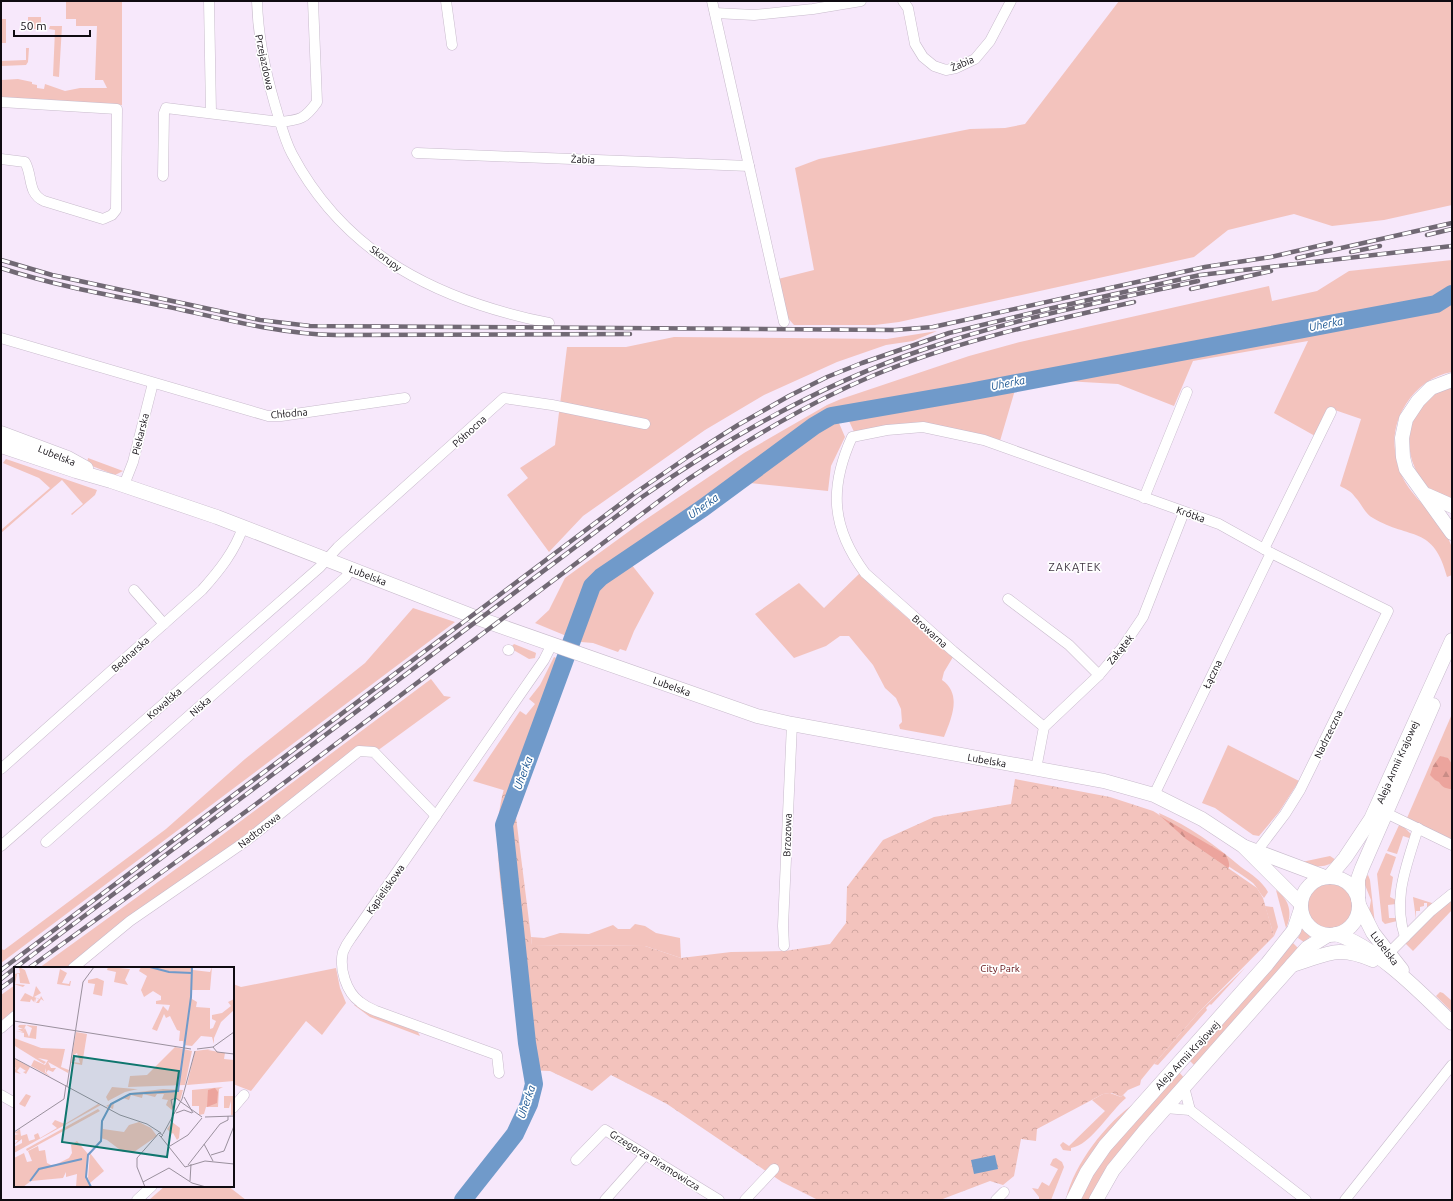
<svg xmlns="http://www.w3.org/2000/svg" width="1453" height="1201" font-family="Ubuntu,sans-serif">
<defs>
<pattern id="forest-firs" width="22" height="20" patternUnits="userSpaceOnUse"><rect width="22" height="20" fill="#eca49d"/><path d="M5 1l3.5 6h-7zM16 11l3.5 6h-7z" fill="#c98c86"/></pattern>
<pattern id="park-crowns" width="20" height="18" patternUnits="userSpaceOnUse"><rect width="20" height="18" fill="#f3c3bd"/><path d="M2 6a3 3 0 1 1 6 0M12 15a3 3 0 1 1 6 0" fill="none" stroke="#cfa6a1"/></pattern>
</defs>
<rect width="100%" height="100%" fill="#f7e8fb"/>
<!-- green -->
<g fill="#f3c3bd">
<path d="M66,1H122V105L1,98V80L18,79L32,82V84L37,85V88L44,89L45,84L65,91L80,88H107L103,80H95L97,26H76V19H66Z"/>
<path d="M1119,1H1452V205L1384,220L1332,226L1294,214L1228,230L1194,257L899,322L875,325H794L787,317L778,279L814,270L795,168L819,159L970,129L1005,128L1025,124Z"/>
<path d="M28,17H41V26H45V29H28Z"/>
<rect x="1" y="19" width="5" height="24"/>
<path d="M50,26H62L59,77L53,76L55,30L49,29Z"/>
<path d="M26,48H29L28,62L26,65L1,66V61L26,60Z"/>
<path d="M1452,260V372C1433,375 1417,387 1406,404C1397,418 1393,433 1395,450C1399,497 1438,507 1451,545C1453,554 1452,566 1452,575L1447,577C1434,525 1410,540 1373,518C1365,514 1361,503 1355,497C1352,492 1346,489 1340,486L1361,419L1329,408L1315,436L1274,413L1308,341L1193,361L1174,406L1118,384L1065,381L1015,390L1000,441L933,426L855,434L849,421L839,423L845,437L831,466L828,491L750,483L631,564L654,593L634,631L626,651L620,649L618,652L593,643L581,642L535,623L549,610L565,578L639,524L744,453L827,405L841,399L969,356L1020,342L1269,286L1272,301L1317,291L1349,271Z"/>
<path d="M937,331L913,341L886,345L837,362L764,395L705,430L583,516L549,552L507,495L528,478L520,468L555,445L567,347H626L674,337L887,339Z"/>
<path d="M1452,387V500C1444,496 1432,492 1426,485C1401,457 1404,415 1435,394C1440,390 1447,389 1452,387Z"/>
<path d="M88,458L123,471L115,475L87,464Z"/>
<path d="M6,459L97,490L95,495L72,515L71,514L83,504L62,480L1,533V530L50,488L39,478L3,463Z"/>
<path d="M860,573L881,595L953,657L944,672L942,680C962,694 952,717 944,737L900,729L899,725L902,722L901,709L896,698L885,688L873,665L849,636H840L826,646L794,658L755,614L799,583L824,608Z"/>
<path d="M413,608L455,622L1,963V949L4,950L166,829L245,759L365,663Z"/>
<path d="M514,644L534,652L536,653L535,658L529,659L510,648Z"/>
<path d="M554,657L567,662L520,795L473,781L520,711L526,715L535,704L529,699L540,685Z"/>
<path d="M431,679L444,696L451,697L377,751L359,752L245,840L129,919L68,968H39L198,853Z"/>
<path d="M1452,714V841L1407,818Z"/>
<path d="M1228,745L1299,781L1279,812L1259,836L1253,835L1215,808L1202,803Z"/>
<path d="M1159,813C1191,827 1215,845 1241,867C1251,874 1262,881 1268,892L1264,898C1260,894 1257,887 1253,883C1236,868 1163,831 1159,813Z"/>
<path d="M1400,823L1411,834L1412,839L1403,836L1397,854L1387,851Z"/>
<path d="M1386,853L1396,857L1390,875L1393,877L1390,897L1396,900V904L1388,905L1389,918H1397V921L1385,924L1382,921L1377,874Z"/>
<path d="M1330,856L1336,860C1323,870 1312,866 1297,863Z"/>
<path d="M1368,875L1370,880L1375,924L1369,911L1371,900L1365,885V877Z"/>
<circle cx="1330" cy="906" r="24"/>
<path d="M1276,890C1289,899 1293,913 1286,928Z"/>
<path d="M1413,897L1435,904L1427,911V903H1424V906L1420,907V911H1416V919Z"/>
<path d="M1452,899V910L1413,951L1404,942Z"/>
<path d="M1265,906L1273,907L1278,927L1274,936Z"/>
<path d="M635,924L645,926L656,933L680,938L681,958L645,946L532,945L531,937L544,938L560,933L589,934L613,925L618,929H630Z"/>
<path d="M1303,927L1313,934L1304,942L1298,938Z"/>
<path d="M1293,943L1298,948L1195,1066L1189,1060Z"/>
<path d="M336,968L340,988L346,1003L322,1035L306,1021L251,1091L233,1084V984L241,987Z"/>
<path d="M1245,968L1211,1005L1210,1004L1206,1008L1207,1010L1158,1065L1154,1064L1199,1012Z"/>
<path d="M15,985V1010L1,1021V995Z"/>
<path d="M1440,992L1443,993L1452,1001V1012L1436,996Z"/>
<path d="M356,1004L418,1032L420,1036L370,1017L354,1005Z"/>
<path d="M1179,1072L1185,1079L1128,1140L1107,1168L1089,1200H1079L1103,1157Z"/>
<path d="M1110,1093L1121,1097L1123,1095L1126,1098C1110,1111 1091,1145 1071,1148V1151L1063,1150L1060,1145L1063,1142L1069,1146L1105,1111L1092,1100L1103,1094Z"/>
<path d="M1136,1102L1092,1152L1077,1177L1066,1199C1074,1164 1106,1123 1136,1102Z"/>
<path d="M1056,1158L1062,1162L1064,1167L1051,1200H1039V1197L1032,1188L1038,1189L1042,1182L1049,1186L1058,1169L1050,1165L1053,1159Z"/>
<path d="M165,1186H228L246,1200H149Z"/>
</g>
<!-- forest -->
<g fill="url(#forest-firs)">
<path d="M1440,756L1448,758L1452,764V789C1446,789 1442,787 1439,782L1435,780L1430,775L1433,766Z"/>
<path d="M1153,812L1225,854C1230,863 1231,866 1225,874Z"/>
</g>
<!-- park -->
<path fill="url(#park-crowns)" d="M1015,779L1110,797L1153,811L1158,814L1186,839L1257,888L1263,898L1274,936L1199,1012L1154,1064L1141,1080L1140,1085L1128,1090L1121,1097L1112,1093L1103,1094L1037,1129L1036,1141L1021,1139L1014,1176L1003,1185L990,1181L940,1200H818L782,1182L667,1104L611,1075L592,1091L550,1071L524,1070C518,1030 514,989 509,949C503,901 490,835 504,789L523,796L516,817L532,945L645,946L681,958L731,952L785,951L830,944L846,923L847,887L883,840L934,817L1011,804Z"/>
<!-- water -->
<path fill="#709aca" d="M995,1155L998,1169L974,1174L971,1160Z"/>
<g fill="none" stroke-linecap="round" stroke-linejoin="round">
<!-- river -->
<path stroke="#709aca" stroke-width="18" d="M463,1200L515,1134L529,1104L534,1084L527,1043L504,825L592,586L601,577L703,508L814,426L831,416L969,392L1436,304L1452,294"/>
<defs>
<g id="street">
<path d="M209,1L211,113"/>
<path d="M257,1C258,37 265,71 275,105C280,121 284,139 292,154C346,256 440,301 549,323"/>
<path d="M446,1L452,45"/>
<path d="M903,1L908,8L915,44L923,57L934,66L946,70L956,68L975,59L990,41L1011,1"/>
<path d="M715,13L754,15L813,9L861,1"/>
<path d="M1,102L117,109L116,210L112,215L103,219L44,201C27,193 33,176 25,162L1,159"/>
<path d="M417,153L749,166L712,1"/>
<path d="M749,166L784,322"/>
<path d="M163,176L164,113L166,108L280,122C300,120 305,119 317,102L313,1"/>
<path d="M1,338L268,416H281L405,398"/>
<path d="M124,485L133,462L153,383"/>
<path d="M1144,498L1187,392"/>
<path d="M1264,549L1331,412"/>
<path d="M134,590L164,624"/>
<path d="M1008,599L1069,645L1099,675"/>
<path d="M508,650H509"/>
<path d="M1044,727L953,651L865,573C831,527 829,488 852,437L887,430L923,427L984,440L1219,524L1271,553L1388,611L1300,790L1285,814L1257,851"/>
<path d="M1,769L202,590C219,571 235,551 243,527"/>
<path d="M1036,769L1044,727L1099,675L1122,648L1143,617L1184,512"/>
<path d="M1154,795L1271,553"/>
<path d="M1386,813L1452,845"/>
<path d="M46,842L346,577L350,569"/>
<path d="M1,846L320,567L338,547L504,398L552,405L645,424"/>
<path d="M1405,937C1392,898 1407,865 1418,828"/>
<path d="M784,946L783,926L792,724"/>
<path d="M1389,953L1431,911L1452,894"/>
<path d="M73,968L130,921L246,841L359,751L374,752L436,816"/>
<path d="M1,1028L15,1016"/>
<path d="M499,1073L497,1055L376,1011C371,1009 365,1006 360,1002C346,992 339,968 343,952C345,947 348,942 351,938L544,660L552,644"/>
<path d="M1184,1087L1190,1110"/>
<path d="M1,1095L15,1103"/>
<path d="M233,1108L244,1095"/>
<path d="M1165,1108L1190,1110"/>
<path d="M1190,1110L1306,1200"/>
<path d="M576,1160L605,1130L719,1200"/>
<path d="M137,1200L152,1186"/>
<path d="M605,1200L645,1155"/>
<path d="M745,1200L774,1169"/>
<path d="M996,1200L1004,1192"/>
<path d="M1345,1200L1452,1065"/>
</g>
<g id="secondary">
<path d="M1452,380L1431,388L1418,401L1406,419L1402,438L1403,457L1406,469L1452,533"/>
<path d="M1,433L68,458L86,468"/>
<path d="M1,446L76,471L111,481L217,517L480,619L757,716L792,724L1104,781L1154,795L1202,819L1243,846L1301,904"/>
<path d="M1427,495L1452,506"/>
<path d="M1245,847L1325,877"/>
<circle cx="1330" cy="906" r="29"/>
<path d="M1329,877L1345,858L1371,819L1452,640"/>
<path d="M1358,899V879L1362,868L1433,705"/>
<path d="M1359,905L1373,933L1402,970"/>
<path d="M1336,934C1378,948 1420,992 1452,1023"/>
<path d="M1292,965C1327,955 1336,944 1373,960"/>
<path d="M1073,1200L1087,1172L1105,1146L1267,964L1294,930L1301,909"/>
<path d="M1096,1200L1113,1170L1144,1132L1307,948L1328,935"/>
</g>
</defs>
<!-- street casing -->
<use href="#street" stroke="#c8bbcc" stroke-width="11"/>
<!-- secondary casing -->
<use href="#secondary" stroke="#c8bbcc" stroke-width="15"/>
<!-- street -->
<use href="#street" stroke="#fff" stroke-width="10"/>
<!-- secondary -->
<use href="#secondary" stroke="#fff" stroke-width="14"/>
<defs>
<g id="rail">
<path d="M1427,235L1452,229"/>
<path d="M1351,252L1380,246"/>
<path d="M1297,258L1452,223"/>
<path d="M1,260L52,275L260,320L310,326L895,330L933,327L1205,267L1271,257L1331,243"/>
<path d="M1,268C56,286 113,296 169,307C224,319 280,334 336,335L630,334"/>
<path d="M1191,289L1271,271"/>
<path d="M15,968L642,497C730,436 825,382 928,348C1016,318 1108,301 1198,281"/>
<path d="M29,968L248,810L687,480C746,441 806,404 872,376C956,341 1045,322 1134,302"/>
<path d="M1,970L635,493L689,456L738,425L789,396L827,377L862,363L949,333L1048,309L1200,275L1452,246"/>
<path d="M1,979L15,968"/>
<path d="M1,988L15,978"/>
</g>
</defs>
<!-- rail casing -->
<use href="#rail" stroke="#716974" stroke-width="4.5"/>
<!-- rail -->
<use href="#rail" stroke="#fff" stroke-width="3" stroke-dasharray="9" stroke-linecap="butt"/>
</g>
<g text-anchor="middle" stroke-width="3.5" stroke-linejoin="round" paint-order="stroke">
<!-- street labels -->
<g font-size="10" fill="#0f0b11" stroke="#fff">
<text transform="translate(265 62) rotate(78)" y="4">Przejazdowa</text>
<text transform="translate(962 63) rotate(-23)" y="4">Żabia</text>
<text transform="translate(583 159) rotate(2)" y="4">Żabia</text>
<text transform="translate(386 258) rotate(36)" y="4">Skorupy</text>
<text transform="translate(289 413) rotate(-5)" y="4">Chłodna</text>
<text transform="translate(469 431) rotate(-42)" y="4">Północna</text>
<text transform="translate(140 434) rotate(-76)" y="4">Piekarska</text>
<text transform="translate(57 455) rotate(22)" y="4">Lubelska</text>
<text transform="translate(1191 514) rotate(20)" y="4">Krótka</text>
<text transform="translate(368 575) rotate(21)" y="4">Lubelska</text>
<text transform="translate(930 631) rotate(42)" y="4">Browarna</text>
<text transform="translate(1120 649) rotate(-51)" y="4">Zakątek</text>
<text transform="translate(130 654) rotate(-42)" y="4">Bednarska</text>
<text transform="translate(1212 674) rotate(-64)" y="4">Łączna</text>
<text transform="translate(672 686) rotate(20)" y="4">Lubelska</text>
<text transform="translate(164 703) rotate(-41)" y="4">Kowalska</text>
<text transform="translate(200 706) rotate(-41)" y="4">Niska</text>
<text transform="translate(1328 734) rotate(-64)" y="4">Nadrzeczna</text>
<text transform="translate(987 760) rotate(10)" y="4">Lubelska</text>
<text transform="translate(1397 762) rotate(-66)" y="4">Aleja Armii Krajowej</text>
<text transform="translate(259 830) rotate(-38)" y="4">Nadtorowa</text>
<text transform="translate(787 835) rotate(-88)" y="4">Brzozowa</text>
<text transform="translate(385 889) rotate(-55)" y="4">Kąpieliskowa</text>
<text transform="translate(1385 948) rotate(53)" y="4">Lubelska</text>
<text transform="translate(1187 1055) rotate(-47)" y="4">Aleja Armii Krajowej</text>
<text transform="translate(655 1160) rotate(32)" y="4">Grzegorza Piramowicza</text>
</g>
<!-- park labels -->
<g font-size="10" fill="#5f0b0f" stroke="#fff">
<text x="1000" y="972">City Park</text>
</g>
<!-- water labels -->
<g font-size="11" font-style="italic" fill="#1a5591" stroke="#fff">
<text transform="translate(1326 324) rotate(-11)" y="4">Uherka</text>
<text transform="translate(1008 383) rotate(-11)" y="4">Uherka</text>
<text transform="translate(703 506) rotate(-35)" y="4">Uherka</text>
<text transform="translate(523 773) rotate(-70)" y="4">Uherka</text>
<text transform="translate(526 1102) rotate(-71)" y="4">Uherka</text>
</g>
<!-- neighbourhood labels -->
<g font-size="11" letter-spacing="1" fill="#3f3442" stroke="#fff">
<text x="1075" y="571">ZAKĄTEK</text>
</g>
</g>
<!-- overview -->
<g transform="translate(14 967)">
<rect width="220" height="220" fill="#f7e8fb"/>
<path d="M5,0L11,3L16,17L6,16L5,7H3L1,17L11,18L9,20L0,17V7L6,6ZM94,0L116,2L111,13L114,18L100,15L102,5L93,3ZM127,0H179V3L196,5L198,0L196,23H178V32L183,35L182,40L196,41V62L199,61L202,54L198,52V48L208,46L217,39L214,35L220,32V43L207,55L200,71V77L198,70L187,69L178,79L170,78L169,74H165L166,64L163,63L156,49L152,51L150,47L143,64L138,62L149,39L154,44L156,38L142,37V34L147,33V29L139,24L130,30L127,23L133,9L125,4ZM46,2L53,6L48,16L55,17L56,14H57L56,19L43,17ZM83,11L90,14L88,29L79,27L81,17L74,16V13ZM22,19L27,26L20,30L26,32L27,29L30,34L27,32L25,36H22L25,32L22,31L21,36L20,32V35L17,32L16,35L6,34L11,26L19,30ZM0,56L12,58L9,64L11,61L15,70L18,61L12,58L23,59L22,72L10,70V66L2,64L9,65L4,62H9L4,60L5,58H11ZM62,65L73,67L68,98L57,96L58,89L62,93L58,95L66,96L63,86L58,89ZM0,71L27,81L51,82L47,100L55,103L54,106L34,95L37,101H42L39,105L34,103L32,106V101L31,105L37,110L17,99L20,93L31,98L34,93L24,91L32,95L30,97L1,79L0,81ZM161,80L178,84L171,118L114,120L116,109L133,108ZM197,82L194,83L211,86L210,92L220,93V114L173,118L181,84ZM0,91L16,100L12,107L9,105L12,104L6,100L3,104L7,107L0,105L2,100L0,102ZM98,120L121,122H124L111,125L94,134L92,130ZM209,120L205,122L204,140H192L190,147L185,148V139H178V123ZM149,122L169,123L166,134L159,131L158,143L152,138L154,133L148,132L150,127H143L141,130L129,127L128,131L117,128L115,133L109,131L100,136L99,142L92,139L117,126ZM12,127L17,129L11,140L5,137ZM210,129H219L220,148H217V134L215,141H210ZM84,137L87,138L0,186V180L8,176V172L0,178L4,173H0V168L5,167L0,166L6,162L7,169L13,167L15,174L21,172L20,168L24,166L26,171L43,161L38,157L41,153L51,157ZM84,142L86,144L13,184L12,182ZM158,155L166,161L165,171L163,173L159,166L152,171L158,167L153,162ZM63,174L74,187L72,212L77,220H62L63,207L52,210V205L49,211L17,214L9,220H0V191L10,186L13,195L18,194L14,184L24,179L25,184L31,183L33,196L39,199L55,191L58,186L57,178ZM76,186L90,204L76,216L74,211Z" fill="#f3c3bd"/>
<path d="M201,121L204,125L203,136L193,140L194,123Z" fill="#eca49d"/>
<path d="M89,151V162L110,165L115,158L125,155L137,161L143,169L120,185H109L93,173L87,171Z" fill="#f3c3bd"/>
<path fill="none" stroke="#709aca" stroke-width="2" d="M136,0L155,5L178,6M16,214L25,202L68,192M77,220L72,210L74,188L87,174L88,154L97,137L116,127L164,124L177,30L178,0"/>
<path fill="none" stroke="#9a909d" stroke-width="1" d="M0,54L177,82M199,80L203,85L220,87M183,82L199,80L220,65M0,91L106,148L133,157L147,166M53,119L69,15L80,0M170,130L179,146M167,135L188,150M162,146L170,143L178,146M160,147L157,133L162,131L167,135M191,150L220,149M0,165L50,132L52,118M149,167L168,132L181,84M147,170L171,200L191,194L220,197M190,177L199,194M156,179L174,168L188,151M197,188L210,184L220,159M174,198L206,157L214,153V149M176,214L177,197M129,215L155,201L178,216L192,220M131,220L123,200V191L145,166L149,168L147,170L145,168"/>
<path fill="#0f766e" fill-opacity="0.15" stroke="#0f766e" stroke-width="2" d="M60,89L165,104L153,190L48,175Z"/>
<rect width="220" height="220" fill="none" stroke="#0f0b11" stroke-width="2"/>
</g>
<!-- border -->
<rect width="1453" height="1201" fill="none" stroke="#0f0b11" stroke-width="4"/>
<!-- scale -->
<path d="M14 30v6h76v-6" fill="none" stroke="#0f0b11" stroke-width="2"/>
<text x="20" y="30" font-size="12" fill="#0f0b11" stroke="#ffffff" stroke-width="3" paint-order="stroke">50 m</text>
</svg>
